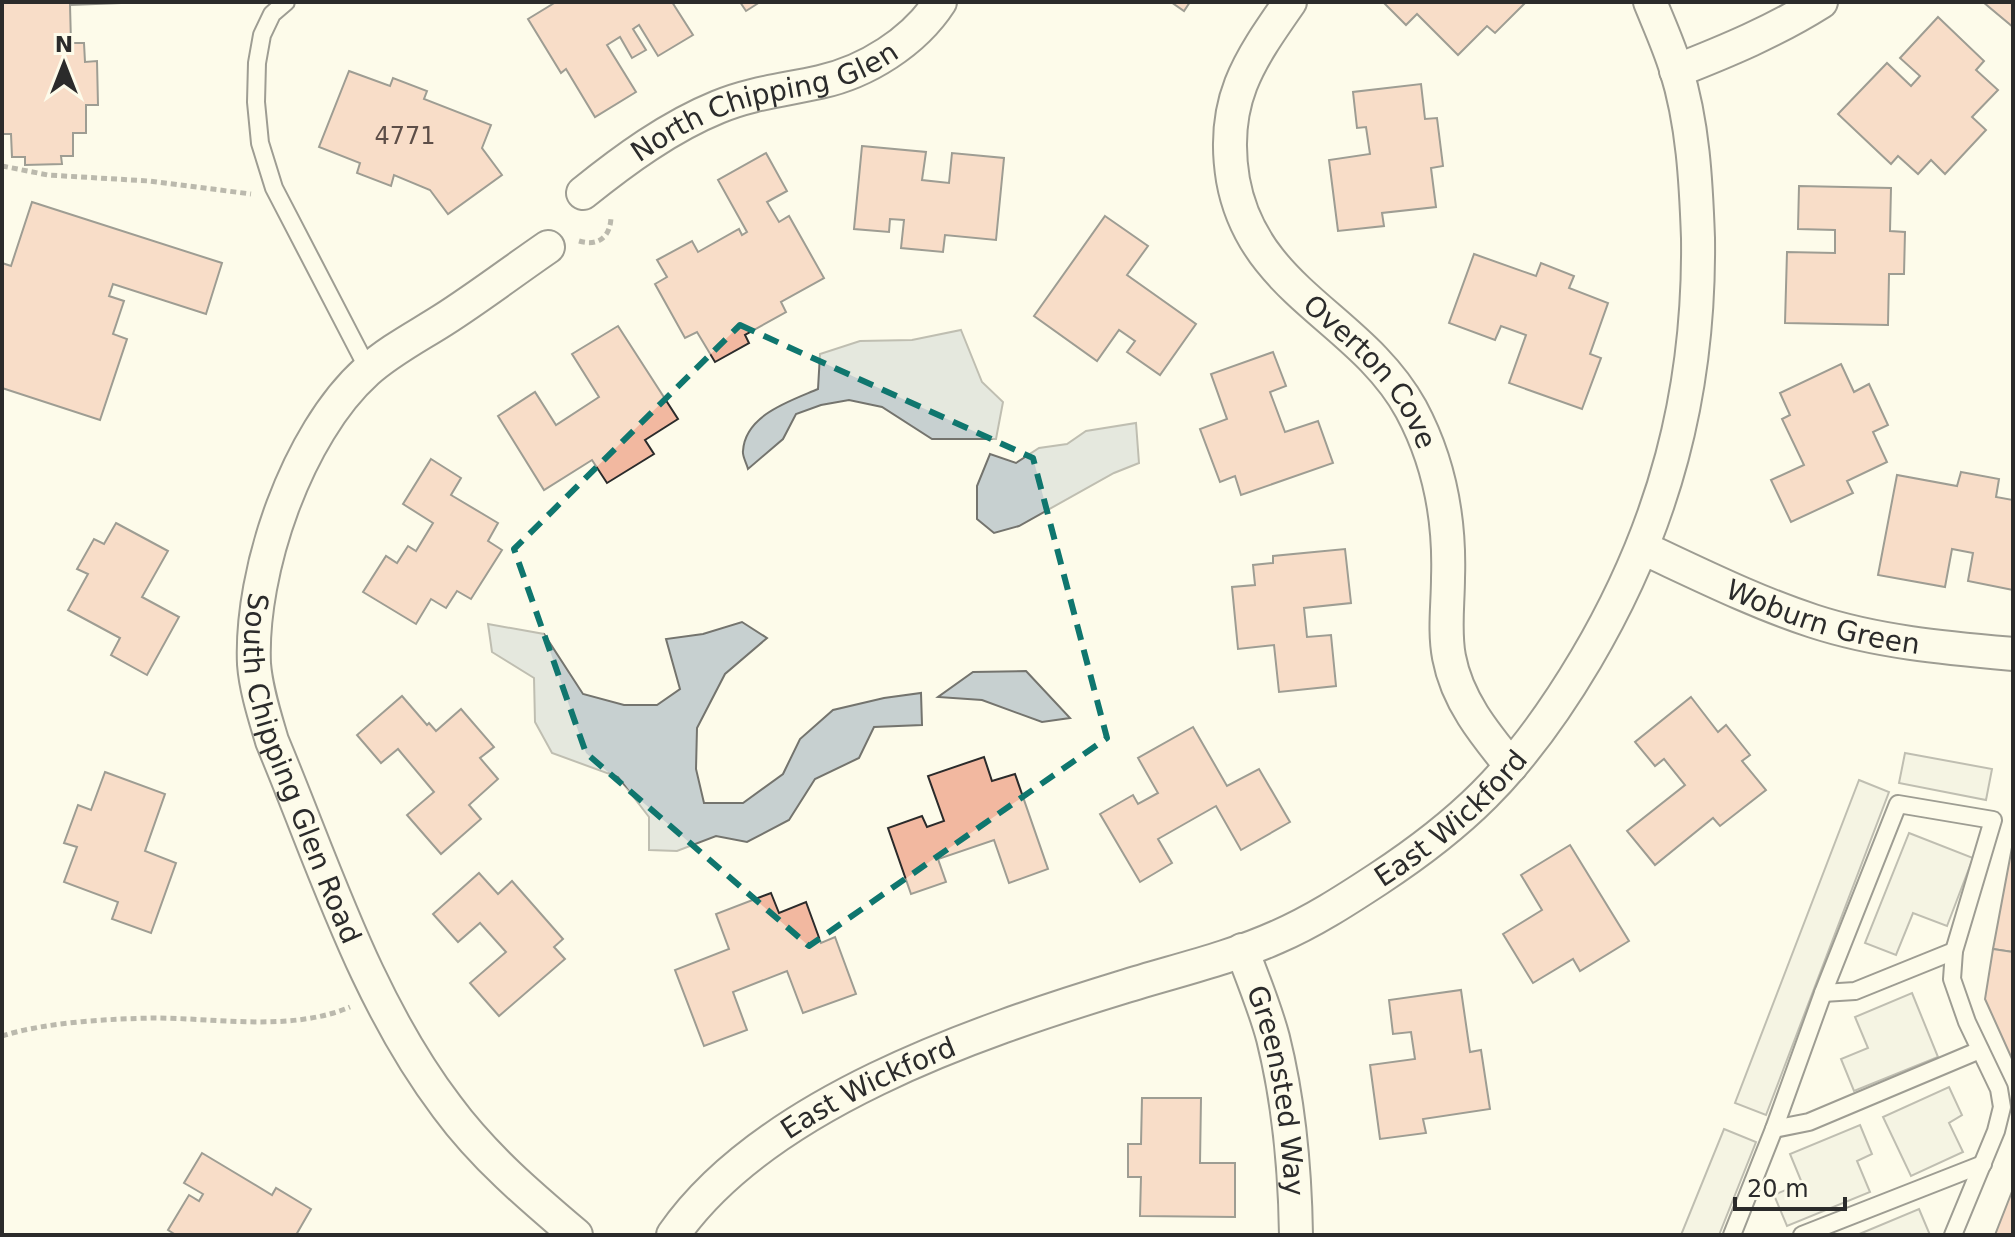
<svg xmlns="http://www.w3.org/2000/svg" width="2015" height="1237" font-family="'DejaVu Sans',sans-serif">
<rect width="100%" height="100%" fill="#fdfbea"/>
<!-- parking -->
<g fill="#eceadb" stroke="#74746e" stroke-width="2">
<path d="M1905,753L1992,769L1986,800L1899,783Z"/>
<path d="M1859,780L1889,792L1766,1115L1735,1103Z"/>
<path d="M1909,833L1973,858L1947,926L1913,913L1896,955L1865,943Z"/>
<path d="M1912,993L1938,1057L1854,1091L1841,1059L1868,1048L1855,1017Z"/>
<path d="M1949,1087L1962,1115L1949,1123L1963,1152L1911,1176L1883,1117Z"/>
<path d="M1860,1125L1872,1154L1857,1161L1870,1192L1787,1226L1774,1195L1802,1183L1790,1154Z"/>
<path d="M1724,1129L1756,1142L1719,1235H1681Z"/>
<path d="M1919,1209L1930,1235H1857Z"/>
</g>
<!-- water -->
<g fill="#c7d0d0" stroke="#74746e" stroke-width="2">
<path d="M961,330L982,382L1003,402L996,439H932L882,407L849,400L821,405L796,414L783,439L748,469C747,464 742,456 743,451C745,415 790,401 818,389L820,354L860,341L912,340Z"/>
<path d="M1136,423L1139,463L1114,473L1019,526L994,533L977,519V486L990,454L1016,463L1039,448L1067,444L1086,431Z"/>
<path d="M742,622L767,638L725,674L697,728L696,769L704,803H743L783,774L800,739L833,710L884,698L921,693L922,725L874,727L859,758L815,779L789,820L747,842L716,836L677,851L649,850V817L618,777L552,753L535,722L534,678L492,652L488,624L544,634L583,694L624,705H657L680,689L666,639L703,634Z"/>
<path d="M1026,671L1070,718L1042,722L982,700L938,697L973,672Z"/>
</g>
<!-- building -->
<g fill="#f2b8a0" stroke="#2b2b2b" stroke-width="2">
<path d="M2,2H147L70,5L71,43H84L85,62L97,61L98,105H86V133H73V156H61L62,164L25,165V157H12L11,134H2Z"/>
<path d="M556,2H672L693,35L658,56L639,25L633,29L646,50L632,58L620,37L607,45L636,92L595,117L566,69L561,73L528,19Z"/>
<path d="M740,2H760L746,11Z"/>
<path d="M1171,2H1190L1184,11Z"/>
<path d="M1383,2H1526L1495,33L1487,26L1458,55L1417,14L1406,25Z"/>
<path d="M1983,2H2013V27Z"/>
<path d="M1938,17L1984,61L1976,70L1998,90L1972,117L1986,130L1945,174L1931,160L1918,174L1898,156L1891,164L1838,114L1887,63L1911,86L1920,76L1900,58Z"/>
<path d="M349,71L390,86L393,78L427,91L424,99L491,125L482,148L502,175L448,214L430,190L394,175L391,186L357,173L360,163L319,147Z"/>
<path d="M1421,84L1425,119L1437,118L1443,166L1431,168L1436,207L1382,213L1384,226L1338,231L1329,160L1370,154L1366,127L1357,128L1353,92Z"/>
<path d="M862,146L926,152L922,180L949,183L952,153L1004,158L996,240L945,235L943,252L901,248L904,220L890,219L889,232L854,229Z"/>
<path d="M766,153L787,191L767,202L779,222L789,216L824,278L781,302L786,312L745,335L749,343L715,362L697,332L685,338L655,284L667,277L657,260L692,241L698,252L739,229L742,235L747,232L718,180Z"/>
<path d="M1799,186L1891,188L1890,231L1905,232L1904,274H1889L1888,325L1785,323L1787,252L1835,253V230L1798,229Z"/>
<path d="M32,202L222,263L206,314L113,284L109,296L124,301L113,334L127,339L100,420L2,388V263L11,266Z"/>
<path d="M1105,216L1148,246L1127,275L1196,324L1160,375L1127,352L1135,341L1119,330L1097,361L1034,316Z"/>
<path d="M1474,254L1536,276L1541,263L1574,276L1569,288L1608,303L1590,354L1601,358L1582,409L1509,383L1526,335L1501,326L1495,340L1449,323Z"/>
<path d="M618,326L678,419L645,440L654,454L607,483L592,460L544,490L498,416L535,392L556,425L599,397L572,354Z"/>
<path d="M1273,352L1286,386L1270,392L1285,432L1318,421L1333,463L1241,495L1235,476L1220,482L1200,429L1227,419L1211,374Z"/>
<path d="M1841,364L1854,392L1869,384L1888,425L1873,432L1887,462L1847,481L1853,493L1791,522L1771,480L1804,465L1782,419L1790,415L1780,393Z"/>
<path d="M431,459L461,478L451,495L498,523L488,541L502,550L471,599L457,591L446,608L431,599L416,624L363,592L386,556L397,563L408,546L416,551L433,523L403,504Z"/>
<path d="M1961,472L1999,479L1996,497L2013,500V590L1968,581L1973,553L1952,549L1945,587L1878,575L1897,475L1957,486Z"/>
<path d="M116,523L168,551L142,597L179,617L147,675L111,655L120,638L68,610L88,574L77,569L94,539L104,544Z"/>
<path d="M1345,549L1351,603L1304,608L1307,637L1331,635L1336,686L1279,692L1274,645L1238,649L1232,587L1255,585L1253,565L1273,563V556Z"/>
<path d="M402,696L427,725L429,723L436,731L461,709L494,747L480,758L498,779L469,805L481,819L441,854L407,815L434,792L398,749L381,763L357,735Z"/>
<path d="M1691,697L1718,732L1726,725L1750,755L1742,761L1766,790L1720,826L1713,818L1655,865L1627,831L1685,785L1664,759L1655,766L1635,742Z"/>
<path d="M1193,727L1227,786L1259,769L1290,822L1241,850L1216,806L1158,839L1172,863L1140,882L1100,814L1133,795L1138,804L1158,793L1138,758Z"/>
<path d="M984,757L992,781L1015,774L1048,869L1009,883L994,840L938,859L946,882L911,894L888,828L922,816L927,827L944,821L928,776Z"/>
<path d="M105,772L165,794L145,851L176,863L151,933L112,919L118,902L64,882L77,847L64,843L78,805L91,810Z"/>
<path d="M2013,842V952L1993,949Z"/>
<path d="M1570,845L1629,941L1580,971L1573,959L1533,983L1503,934L1542,910L1521,875Z"/>
<path d="M479,873L498,894L512,881L563,939L554,947L565,959L499,1016L470,983L506,952L480,923L458,942L433,914Z"/>
<path d="M771,893L779,913L806,902L821,943L835,937L856,994L803,1013L787,971L733,992L747,1030L704,1046L675,970L729,949L716,914Z"/>
<path d="M1993,949L2013,952V1061L1985,999Z"/>
<path d="M1461,990L1470,1052L1481,1050L1490,1109L1423,1119L1426,1133L1380,1139L1370,1065L1415,1059L1411,1032L1393,1034L1389,1000Z"/>
<path d="M1142,1098H1201L1200,1163H1235V1217L1140,1216L1141,1177H1128V1144H1141Z"/>
<path d="M202,1153L272,1195L276,1188L311,1209L296,1235H176L168,1230L189,1195L199,1201L203,1194L184,1183Z"/>
<path d="M2013,1189V1235H1995Z"/>
</g>
<g fill="none" stroke-linecap="round" stroke-linejoin="round">
<defs>
<g id="lane">
<path d="M286,2L272,14L262,35L257,63L256,102L260,143L274,188L368,369"/>
<path d="M1823,993L1855,991L1954,951"/>
<path d="M1774,1129L1809,1122L1980,1050"/>
<path d="M1732,1235L1774,1129L1823,993L1898,804L1993,820L1954,951L1952,979L1967,1022L1999,1089L2002,1107L1996,1131L1953,1235"/>
<path d="M1802,1235L1983,1164"/>
</g>
<g id="street">
<path id="s1" d="M1290,2C1248,62 1220,102 1233,180C1253,292 1361,318 1411,409C1439,461 1450,519 1448,578C1448,604 1444,631 1449,657C1457,700 1484,733 1511,766"/>
<path d="M1676,71C1727,51 1775,31 1821,2"/>
<path id="s2" d="M583,193C624,160 669,127 718,107C751,93 785,90 820,82C866,72 914,42 940,2"/>
<path id="s3" d="M548,247C513,271 479,297 443,320C418,336 389,351 367,371C297,434 250,571 254,664C256,690 265,717 272,741C324,865 365,999 447,1107C483,1156 530,1196 576,1235"/>
<path id="s4" d="M1643,548C1699,574 1755,602 1813,621C1877,642 1946,648 2013,654"/>
<path id="s5" d="M1242,950C1253,979 1265,1008 1273,1038C1289,1102 1295,1169 1296,1235"/>
<path id="s6" d="M673,1235C764,1104 976,1032 1123,987C1174,971 1228,959 1277,937C1312,922 1346,900 1378,879C1416,854 1452,827 1484,795C1525,754 1557,708 1586,659C1664,527 1700,392 1698,238C1696,182 1693,123 1676,69C1669,46 1659,24 1650,2"/>
</g>
</defs>
<!-- lane casing -->
<use href="#lane" stroke="#2b2b2b" stroke-width="20"/>
<!-- street casing -->
<use href="#street" stroke="#2b2b2b" stroke-width="36"/>
<!-- path -->
<g stroke="#6a6964" stroke-width="5" stroke-dasharray="6 4" stroke-linecap="butt">
<path d="M2,166L48,175L149,181L251,194"/>
<path d="M579,241C599,247 611,236 611,216"/>
<path d="M2,1036C46,1022 108,1019 155,1018C217,1018 291,1032 350,1007"/>
</g>
<!-- lane -->
<use href="#lane" stroke="#fdfbea" stroke-width="16"/>
<!-- street -->
<use href="#street" stroke="#fdfbea" stroke-width="32"/>
</g>
<!-- marked area -->
<path d="M0 0H2015V1237H0ZM740,325L1033,458L1107,738L809,946L586,753L514,549Z" fill="#fdfbea" fill-opacity=".55" fill-rule="evenodd"/>
<path fill="none" stroke="#0f766e" stroke-width="6" stroke-dasharray="16 10" stroke-linejoin="round" d="M740,325L1033,458L1107,738L809,946L586,753L514,549Z"/>
<g text-anchor="middle" stroke-width="6" stroke-linejoin="round" paint-order="stroke">
<!-- number labels -->
<g font-size="24" fill="#5d4e48">
<text x="405" y="144">4771</text>
</g>
<!-- street labels -->
<g font-size="28" fill="#2b2b2b" stroke="#fdfbea">
<text dy="10" stroke="none"><textPath href="#s2" startOffset="206">North Chipping Glen</textPath></text>
<text dy="10" stroke="none"><textPath href="#s1" startOffset="434">Overton Cove</textPath></text>
<text dy="10" stroke="none"><textPath href="#s4" startOffset="194">Woburn Green</textPath></text>
<text dy="10" stroke="none"><textPath href="#s3" startOffset="654">South Chipping Glen Road</textPath></text>
<text dy="10" stroke="none"><textPath href="#s6" startOffset="896">East Wickford</textPath></text>
<text dy="10" stroke="none"><textPath href="#s6" startOffset="248">East Wickford</textPath></text>
<text dy="10" stroke="none"><textPath href="#s5" startOffset="146">Greensted Way</textPath></text>
</g>
</g>
<!-- border -->
<rect width="2015" height="1237" fill="none" stroke="#2b2b2b" stroke-width="8"/>
<!-- north arrow -->
<g transform="translate(64 64)" stroke="#fdfbea" stroke-width="6" paint-order="stroke">
<path d="M0-6L14 30L0 20L-14 30Z" fill="#2b2b2b"/>
<text y="-12" font-size="22" font-weight="bold" text-anchor="middle" fill="#2b2b2b">N</text>
</g>
<!-- scale -->
<path d="M1735 1197v12h110v-12" fill="none" stroke="#2b2b2b" stroke-width="4"/>
<text x="1747" y="1197" font-size="24" fill="#2b2b2b" stroke="#fdfbea" stroke-width="6" paint-order="stroke">20 m</text>
</svg>
